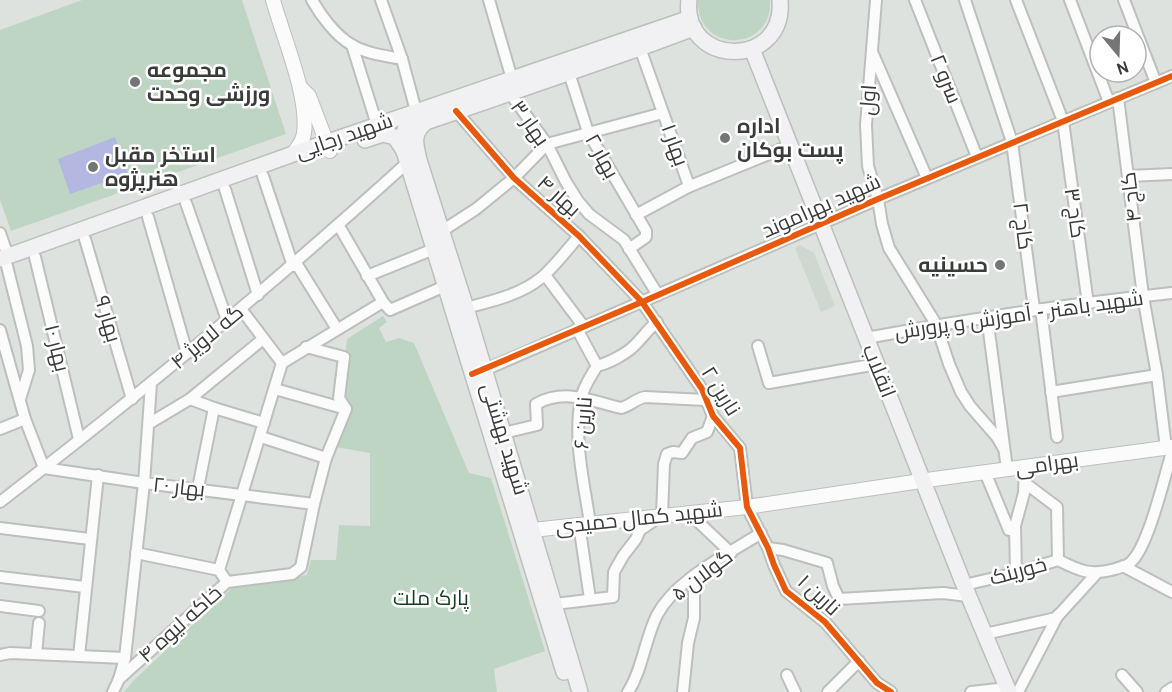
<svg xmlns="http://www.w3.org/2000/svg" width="1172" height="692" font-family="Overpass,Cairo,sans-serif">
<rect width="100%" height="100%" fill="#dee2df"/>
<!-- built -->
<path fill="#cfd8d0" d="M800,245L814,253L835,306L821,312L795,248Z"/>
<!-- green -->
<g fill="#bfd5c4">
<path d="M82,0H242L286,134L11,231L0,200V30Z"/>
<path d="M698,0H770C773,53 696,54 698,0Z"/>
<path d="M383,316L387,322L379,328L386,342L399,338L414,343L469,473L491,478L545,651L494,669L497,692H124L134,680L232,588L307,575L311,560H336L339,525L370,526V453L335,447L347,339Z"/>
</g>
<!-- water -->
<path fill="#b3b7e1" d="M115,137L128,174L70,194L58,159Z"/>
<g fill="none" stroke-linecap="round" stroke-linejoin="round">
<defs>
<g id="minor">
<path d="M312,0C321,16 336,36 352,45C367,54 386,56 402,59"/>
<path d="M381,0L402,59L416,111"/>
<path d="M489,0L512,79"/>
<path d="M876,0L866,125L868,166L878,199L882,224L889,248L936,324L949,364L961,392L970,406L997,437L1004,449"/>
<path d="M915,0L977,157"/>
<path d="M965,0L1012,142L1034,309"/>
<path d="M1016,0L1063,121L1088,304"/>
<path d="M1070,0L1109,102"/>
<path d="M1124,0L1156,83"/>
<path d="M352,45L377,125"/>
<path d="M873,54L927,178"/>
<path d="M569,73L588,132L646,231V237L629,249"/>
<path d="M509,92L547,144L566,182L578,201L589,214L624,240L658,295"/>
<path d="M1118,98L1143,296L1157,375L1166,448"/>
<path d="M456,111L514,178L579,236L642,302L702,389L713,416L740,448L747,507L768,548L774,565L786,591L825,622L877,683L891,692"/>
<path d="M263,176L293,266"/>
<path d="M1129,176L1172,174"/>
<path d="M688,187L791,145"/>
<path d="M225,189L258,295"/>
<path d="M186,203L227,320"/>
<path d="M636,215L688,187V183L640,48"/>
<path d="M148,217L187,353"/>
<path d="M339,226L383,302L390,310L445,286"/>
<path d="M442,231L476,209L514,178L547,144L663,113"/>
<path d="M0,233L8,256"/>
<path d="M85,239L132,399"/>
<path d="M35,257L79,439"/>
<path d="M296,263L337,329"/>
<path d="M7,266L27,346L29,370L20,399"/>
<path d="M545,275L584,327"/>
<path d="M367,276L434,249"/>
<path d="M466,308C492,301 520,295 541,278C555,266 567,250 579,236"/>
<path d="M241,309L282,363"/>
<path d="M1041,309L1057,437"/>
<path d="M987,316L1007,469"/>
<path d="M577,329L597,366"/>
<path d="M0,330L25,419L44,468L144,483L314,504"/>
<path d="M866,338C968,319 1069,304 1172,293"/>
<path d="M758,346L769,383L877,364"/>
<path d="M480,372L878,199L1172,76"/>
<path d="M275,389L346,409"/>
<path d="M1051,392L1157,375"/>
<path d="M190,399L214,408L264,423"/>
<path d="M150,423L190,399L263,339"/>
<path d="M0,429L25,419"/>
<path d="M503,433L537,425L536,404C565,388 591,401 621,408C630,406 635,399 645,397L705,400"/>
<path d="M261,437L326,458"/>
<path d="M985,472L1009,530"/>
<path d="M1025,483L1057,507L1058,560"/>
<path d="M198,488L214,408"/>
<path d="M0,502C140,394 276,282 407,163"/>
<path d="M689,513L731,553"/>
<path d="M590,523C584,483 573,439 581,399C583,387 591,376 597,366C609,363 628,353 636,344C644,336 648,329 657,322"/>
<path d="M579,524L590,599"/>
<path d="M0,528L90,539"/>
<path d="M768,548L783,550L827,563L833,586L839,599L943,593L968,596"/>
<path d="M136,553L219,570"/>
<path d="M1123,566L1172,592"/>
<path d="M1016,573L1015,526L1024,493L1025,467"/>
<path d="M0,577L85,587"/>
<path d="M227,582L219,570L282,363L383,302"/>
<path d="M964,585L1016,573L1058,560C1080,571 1090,576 1115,569C1121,567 1128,566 1132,561C1149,544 1164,478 1172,452"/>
<path d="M555,604L613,597L614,572L623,556L636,539L640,530L662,515L664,464L667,454L673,452L682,453L692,438L707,432L713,416"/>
<path d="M0,606L39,611"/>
<path d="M985,634L1056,618L1096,574"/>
<path d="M36,654L39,623"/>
<path d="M0,655L10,653L125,658"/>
<path d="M79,656L98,475"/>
<path d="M787,675L795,692"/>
<path d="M1122,675L1137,692"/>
<path d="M119,679L125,658L144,483L151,384"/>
<path d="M113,692L119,679L227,582L292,574L301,567L314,504L326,458L346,409L339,398L344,357L306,347"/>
<path d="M628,692C642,671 645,639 657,615C676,579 727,555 761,533"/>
<path d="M683,692L688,643L694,618V577"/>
<path d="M828,692L859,661"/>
<path d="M971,692L1007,688"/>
<path d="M1018,692L1058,615"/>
<path d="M1166,692L1172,688"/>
</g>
<g id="tertiary">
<path d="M273,0C283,37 309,96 304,133C303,142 298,147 293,154"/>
<path d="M301,88L309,96L330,151"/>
<path d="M523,531L747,507L934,479L1172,447"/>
</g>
<g id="secondary">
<path d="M689,0C681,67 786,70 780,0"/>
<path d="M752,49L964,585L1009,692"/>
<path d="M420,112C406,122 401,133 404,151L564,672"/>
<path d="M365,140L383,134L395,137L404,151"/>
<path d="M0,259L293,154L690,18"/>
<path d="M580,692L466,308L419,160C415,143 412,133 426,122L640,48L694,28"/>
</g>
</defs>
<!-- minor casing -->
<use href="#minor" stroke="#bcbfbc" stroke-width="14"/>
<!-- tertiary casing -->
<use href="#tertiary" stroke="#bcbfbc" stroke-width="16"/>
<!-- secondary casing -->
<use href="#secondary" stroke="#bcbfbc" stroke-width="18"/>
<!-- minor -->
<use href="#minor" stroke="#fafbfa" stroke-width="10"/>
<!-- tertiary -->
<use href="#tertiary" stroke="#fafbfa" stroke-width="14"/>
<!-- secondary -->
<use href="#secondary" stroke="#f1f1f3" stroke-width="15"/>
<defs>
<g id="cycleway">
<path d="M456,111L514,178L579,236L642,302L702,389L713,416L740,448L747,507L768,548L774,565L786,591L825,622L877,683L891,692"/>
<path d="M472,374L642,302L878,199L1172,76"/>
</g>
</defs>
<!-- cycleway casing -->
<use href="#cycleway" stroke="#fff" stroke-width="10"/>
<!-- cycleway -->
<use href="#cycleway" stroke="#e8590c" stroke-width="6"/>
</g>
<!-- markers -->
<g fill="#737674" stroke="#fff" stroke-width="2">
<circle cx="135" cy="82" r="6"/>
<circle cx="725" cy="138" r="6"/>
<circle cx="93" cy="167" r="6"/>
<circle cx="1000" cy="265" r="6"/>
</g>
<g text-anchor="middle" stroke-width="5" stroke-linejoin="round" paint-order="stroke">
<!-- poi labels -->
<g font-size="21" font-weight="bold" fill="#3a3c3a" stroke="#fff" text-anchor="start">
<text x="147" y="77">مجموعه<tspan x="147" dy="24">ورزشی وحدت</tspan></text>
<text x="737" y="133">اداره<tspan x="737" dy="24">پست بوکان</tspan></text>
<text x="105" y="162">استخر مقبل<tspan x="105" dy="24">هنرپژوه</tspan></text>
<text x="988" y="272" text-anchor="end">حسینیه</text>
</g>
<!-- street labels -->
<g font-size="21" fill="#3a3c3a" stroke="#fff">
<text transform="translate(946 79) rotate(68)" y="7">سرو ۲</text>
<text transform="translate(868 100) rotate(-86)" y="7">اول</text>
<text transform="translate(530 123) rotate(55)" y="7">بهار ۳</text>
<text transform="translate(344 136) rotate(-19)" y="7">شهید رجایی</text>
<text transform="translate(675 145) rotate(70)" y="7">بهار ۱</text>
<text transform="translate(602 156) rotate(61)" y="7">بهار ۲</text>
<text transform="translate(559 196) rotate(42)" y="7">بهار ۴</text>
<text transform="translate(1131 197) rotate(-97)" y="7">کاج ۴</text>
<text transform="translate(821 206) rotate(-24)" y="7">شهید بهراموند</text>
<text transform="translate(1075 213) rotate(82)" y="7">کاج ۳</text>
<text transform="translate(1023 226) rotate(83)" y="7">کاج ۲</text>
<text transform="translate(1019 315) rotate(-8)" y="7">شهید باهنر - آموزش و پرورش</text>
<text transform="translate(108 319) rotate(74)" y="7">بهار ۹</text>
<text transform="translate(207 337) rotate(-40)" y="7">گه لاویژ ۴</text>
<text transform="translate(57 348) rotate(76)" y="7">بهار ۱۰</text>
<text transform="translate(879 371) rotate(68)" y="7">انقلاب</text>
<text transform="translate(721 391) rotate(58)" y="7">نارین ۲</text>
<text transform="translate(583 423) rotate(-86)" y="7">نارین ۶</text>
<text transform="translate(505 439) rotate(73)" y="7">شهید بهشتی</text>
<text transform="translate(1047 464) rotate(-8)" y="7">بهرامی</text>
<text transform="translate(179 487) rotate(6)" y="7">بهار ۲۰</text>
<text transform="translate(639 518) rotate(-6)" y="7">شهید کمال حمیدی</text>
<text transform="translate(1018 571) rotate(-15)" y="7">خورینک</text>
<text transform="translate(702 575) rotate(-37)" y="7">گولان ۵</text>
<text transform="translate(819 595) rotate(43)" y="7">نارین ۱</text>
<text transform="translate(180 624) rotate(-42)" y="7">خاکه لیوه ۴</text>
</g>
<!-- park labels -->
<g font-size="21" fill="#133e20" stroke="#fff">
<text x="431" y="605">پارک ملت</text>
</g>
</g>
<!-- north arrow -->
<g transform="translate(1118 54) rotate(161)"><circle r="28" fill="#ffffff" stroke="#b0b1b0" stroke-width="1.5"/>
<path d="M0-4.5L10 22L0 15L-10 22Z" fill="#737674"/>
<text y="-9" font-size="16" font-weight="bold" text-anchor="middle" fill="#3a3c3a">N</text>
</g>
</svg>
